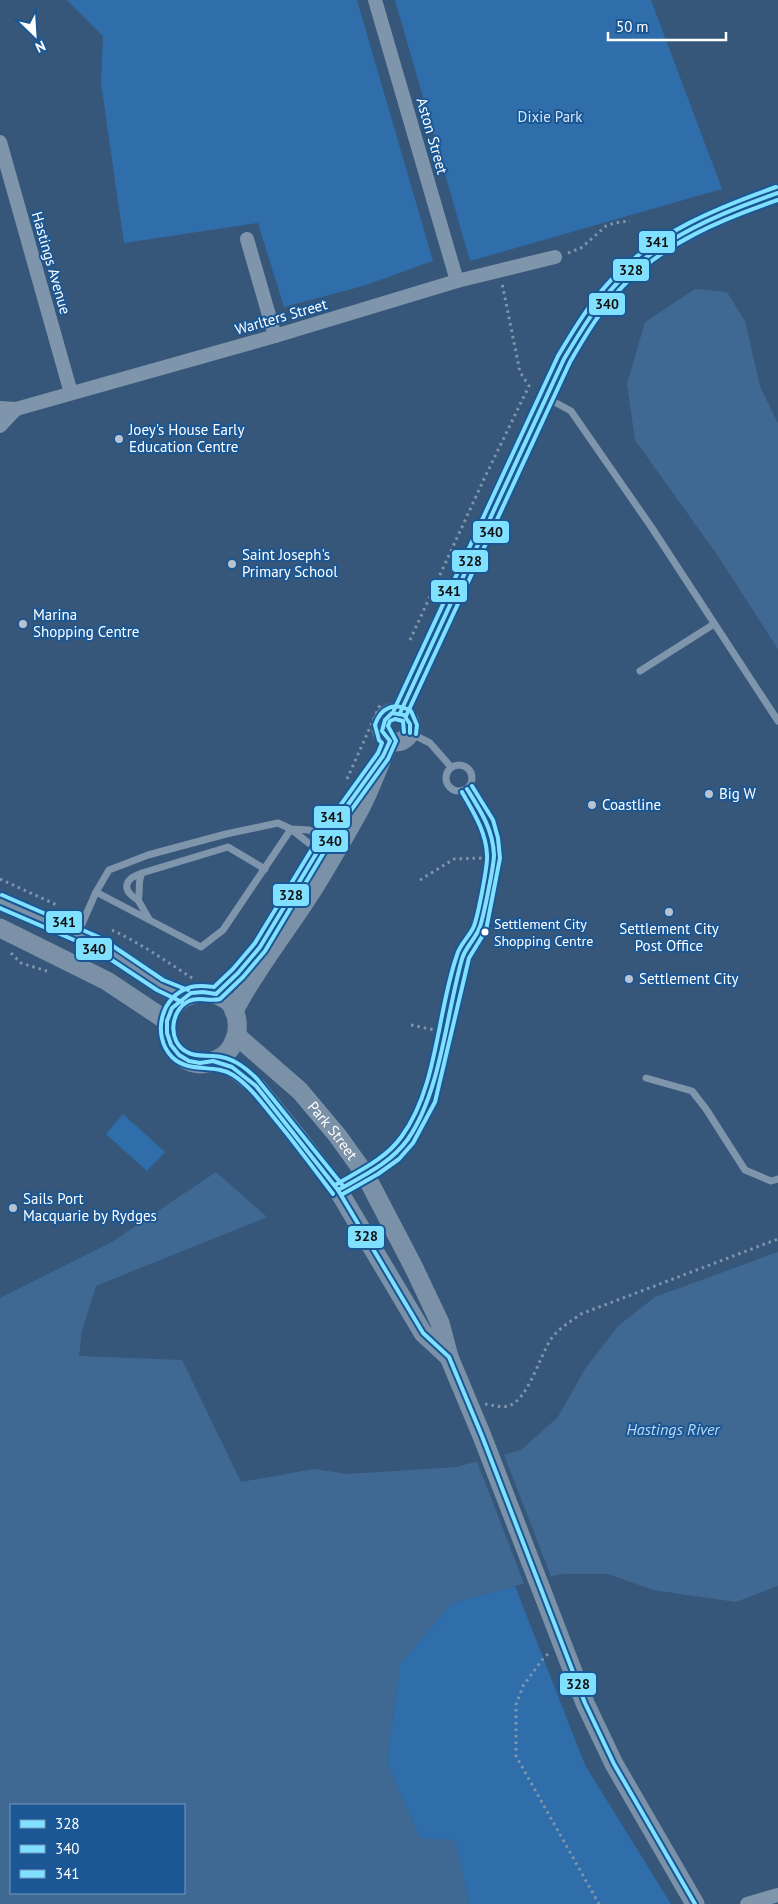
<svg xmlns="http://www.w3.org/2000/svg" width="778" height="1904" font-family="'PT Sans',sans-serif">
<rect width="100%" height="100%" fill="#365779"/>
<!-- green -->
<g fill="#2f6eaa">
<path d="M67,0H357L433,261L363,286L284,307L258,223L124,243L101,83L103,36Z"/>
<path d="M395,0H651L722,189L470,261Z"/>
<path d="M123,1114L165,1152L147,1171L106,1134Z"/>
<path d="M515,1586L585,1765L671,1904H469L455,1841L420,1838L387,1763L400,1664L452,1603Z"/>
</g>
<!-- water -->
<g fill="#3f6993" fill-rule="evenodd">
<path d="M695,289L727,292L745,321L760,386L778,424V649L718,556L635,440L627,384L645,322Z"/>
<path d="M216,1172L267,1217L96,1286L82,1331L79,1356L182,1360L241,1482L314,1469L348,1474L456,1467L521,1450L558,1417L585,1369L618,1326L655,1297L778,1252V1586L736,1602L653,1590L608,1574H561L452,1603L400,1664L387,1763L420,1838L455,1840L469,1904H0V1298L112,1242ZM11,1805H184V1893H11Z"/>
</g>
<!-- pier -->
<path fill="#365779" d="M503,1452L552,1579L525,1586L476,1459Z"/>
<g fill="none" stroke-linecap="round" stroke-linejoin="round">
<!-- path -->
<g stroke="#7f95ab" stroke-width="3" stroke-dasharray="2.5 4" stroke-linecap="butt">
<path d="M568,253L581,248L606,226L614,223L630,221"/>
<path d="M410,640L484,479L529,386L520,372L502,283"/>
<path d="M347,779L380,705"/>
<path d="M0,879L59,906"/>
<path d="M420,880L454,859L483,858"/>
<path d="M112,930C140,943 166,961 192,978"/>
<path d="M11,953L21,963L47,971"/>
<path d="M411,1025L435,1030"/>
<path d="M485,1404C493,1405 501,1408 508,1406C528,1401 540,1355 551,1339C559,1328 570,1322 581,1314L778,1239"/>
<path d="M548,1654L542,1660L523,1686L516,1705V1756L599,1904"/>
</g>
<!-- lane -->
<g stroke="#7f95ab" stroke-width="7">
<path d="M547,398L571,411L652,528L778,721"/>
<path d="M640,671L714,624"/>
<path d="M410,733L430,743L451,767"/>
<circle cx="459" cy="778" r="13"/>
<path d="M96,892L201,947L223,930L291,829L316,849"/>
<path d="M138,900C121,890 124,879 142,873"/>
<path d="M149,919L138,900C141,890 137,883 142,873L228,847L265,869"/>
<path d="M78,933L96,892L109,870L148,855L226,834L278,823L291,829L309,830L325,838"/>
<path d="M646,1078L692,1091L706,1109L745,1170L771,1181L778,1179"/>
<path d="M340,1189L375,1169L395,1154L408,1139L429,1100L463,956L480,928L494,857L492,839L487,823L467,789"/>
</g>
<!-- street -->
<g stroke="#7f95ab" stroke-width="14">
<path d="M375,0L457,281"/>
<path d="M0,142L71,393"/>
<path d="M247,239L275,336"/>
<path d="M0,408L16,409L275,336L457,281L555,257"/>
<path d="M0,426L16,409"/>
<path d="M747,1904L778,1895"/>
</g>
<!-- secondary -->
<g stroke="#7a91a8" stroke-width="19">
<circle cx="396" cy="727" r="15"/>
<path d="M400,713L564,359C580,332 597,304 619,281C664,236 719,213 778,193"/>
<path d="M0,901L98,943L160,985L185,996"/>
<path d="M0,928L107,981L167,1021"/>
<path d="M203,992C211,993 219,995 225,999C238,1007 240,1029 234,1041C231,1050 225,1056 216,1060C170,1082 140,1000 203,992Z"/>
<path d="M216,994L238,973L260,947L334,824L356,794"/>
<path d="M234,1011C257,966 290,927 317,883C332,858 347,833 361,807C372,786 379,763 390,741"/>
<path id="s1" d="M237,1036L300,1091L337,1135L365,1174L414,1268L440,1323L449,1357L482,1436L585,1703L614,1764L695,1904"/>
<path d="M213,1061L232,1067L256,1086L299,1139L338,1190L423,1333L449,1357"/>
</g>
<defs>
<g id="bus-1">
<path d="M400,713L564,359C580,332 597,304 619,281C663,237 720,213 778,193"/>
<path d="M410,733V724L404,715L392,713L385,720L382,731L390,741L383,756L334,824L260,947L238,973L216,994L203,992L191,993L172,1008L167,1021V1033L171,1045L179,1055L189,1061L200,1063L213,1061L232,1067L256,1086L338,1190L423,1333L449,1357L482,1436L585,1703L614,1764L695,1904"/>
<path d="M338,1190C363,1176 391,1163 408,1139C441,1091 446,1015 462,959C465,948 475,939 479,929C483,921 494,864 494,855C493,829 480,810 467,789"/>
</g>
<g id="bus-2">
<path d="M406,716L570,362C585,336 601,309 622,287C664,243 722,219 778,200"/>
<path d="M0,908L95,949L157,990L182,1002"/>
<path d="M343,1186L257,1079C245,1067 232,1057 214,1056C205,1055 195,1057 187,1052C167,1042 170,1010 189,1001C200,996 210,1002 220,999L243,977L265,951L339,827L388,759L396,741L388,726L390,721L395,719L403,721L404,732"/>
<path d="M341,1195L378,1174L399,1159L413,1143L435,1102L469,958L486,930L500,858L498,838L493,820L472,786"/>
</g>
<g id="bus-3">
<path d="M394,710L558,356C574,329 591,301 613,278C657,232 717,208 776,187"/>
<path d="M2,895L101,938L163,980L188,990"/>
<path d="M335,1185C359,1171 386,1159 402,1136C438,1086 437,1012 457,955C460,944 470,936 474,926C478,915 488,865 487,855C486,831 473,812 462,792"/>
<path d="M333,1194C314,1169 295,1143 275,1119C262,1103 250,1086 233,1075C214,1063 189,1074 172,1057C151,1035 161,995 191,987C199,985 206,986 214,987L233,969L255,943L329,821L378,753L382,743L379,740L375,725C381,707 394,702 411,711L417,725L416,734"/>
</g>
</defs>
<!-- bus-1 casing -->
<use href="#bus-1" stroke="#1b5794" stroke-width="8"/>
<!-- bus-2 casing -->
<use href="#bus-2" stroke="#1b5794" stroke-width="8"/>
<!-- bus-3 casing -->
<use href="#bus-3" stroke="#1b5794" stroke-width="8"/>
<!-- bus-1 -->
<use href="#bus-1" stroke="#80e0ff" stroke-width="4"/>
<!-- bus-2 -->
<use href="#bus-2" stroke="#80e0ff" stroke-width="4"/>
<!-- bus-3 -->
<use href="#bus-3" stroke="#80e0ff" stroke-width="4"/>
</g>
<!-- markers -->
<g fill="#b9c4d0" stroke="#1b5794" stroke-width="2">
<circle cx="119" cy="439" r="5"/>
<circle cx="232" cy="564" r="5"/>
<circle cx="23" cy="624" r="5"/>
<circle cx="709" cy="794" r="5"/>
<circle cx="592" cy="805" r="5"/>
<circle cx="669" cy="912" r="5"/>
<circle cx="629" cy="979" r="5"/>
<circle cx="13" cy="1208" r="5"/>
</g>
<circle fill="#fff" stroke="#1b5794" stroke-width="2" cx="485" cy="932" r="4.5"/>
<g text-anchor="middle" stroke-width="4" stroke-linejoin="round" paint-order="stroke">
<!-- bus labels -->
<g font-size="14" fill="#fff" stroke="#1b5794" text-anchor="start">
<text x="494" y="929">Settlement City<tspan x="494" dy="17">Shopping Centre</tspan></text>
</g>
<!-- park labels -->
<g font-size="15" fill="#d3e7fb" stroke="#1b5794">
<text x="550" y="122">Dixie Park</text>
</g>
<!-- street labels -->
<g font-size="15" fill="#fff" stroke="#1b5794">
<text transform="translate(432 136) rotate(74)" y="5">Aston Street</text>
<text transform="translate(51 263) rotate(74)" y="5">Hastings Avenue</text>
<text transform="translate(281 317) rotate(-16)" y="5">Warlters Street</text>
<text dy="5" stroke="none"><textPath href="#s1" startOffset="135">Park Street</textPath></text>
</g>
<!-- poi labels -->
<g font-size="15" fill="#fff" stroke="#1b5794" text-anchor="start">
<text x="129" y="435">Joey's House Early<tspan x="129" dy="17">Education Centre</tspan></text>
<text x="242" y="560">Saint Joseph's<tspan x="242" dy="17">Primary School</tspan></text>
<text x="33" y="620">Marina<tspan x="33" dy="17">Shopping Centre</tspan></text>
<text x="719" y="799">Big W</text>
<text x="602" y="810">Coastline</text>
<text x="669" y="934" text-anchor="middle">Settlement City<tspan x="669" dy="17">Post Office</tspan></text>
<text x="639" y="984">Settlement City</text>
<text x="23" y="1204">Sails Port<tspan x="23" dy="17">Macquarie by Rydges</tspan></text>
</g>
<!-- water labels -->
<g font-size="16" font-style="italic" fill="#b8d8f6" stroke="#1b5794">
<text x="673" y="1435">Hastings River</text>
</g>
</g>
<g stroke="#1b5794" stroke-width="2">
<rect x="638" y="230" width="38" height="24" rx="5" fill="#80e0ff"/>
<rect x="612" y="258" width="38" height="24" rx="5" fill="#80e0ff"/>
<rect x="588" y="292" width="38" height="24" rx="5" fill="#80e0ff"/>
<rect x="472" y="520" width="38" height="24" rx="5" fill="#80e0ff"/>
<rect x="451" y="549" width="38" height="24" rx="5" fill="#80e0ff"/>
<rect x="430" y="579" width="38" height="24" rx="5" fill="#80e0ff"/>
<rect x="313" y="805" width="38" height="24" rx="5" fill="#80e0ff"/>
<rect x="311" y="829" width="38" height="24" rx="5" fill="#80e0ff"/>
<rect x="272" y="883" width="38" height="24" rx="5" fill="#80e0ff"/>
<rect x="45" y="910" width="38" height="24" rx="5" fill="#80e0ff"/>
<rect x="75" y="937" width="38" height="24" rx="5" fill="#80e0ff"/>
<rect x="347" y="1225" width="38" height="24" rx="5" fill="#80e0ff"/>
<rect x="559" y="1672" width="38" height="24" rx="5" fill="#80e0ff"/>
</g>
<g font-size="14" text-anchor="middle" font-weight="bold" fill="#111">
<text x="657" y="247">341</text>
<text x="631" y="275">328</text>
<text x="607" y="309">340</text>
<text x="491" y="537">340</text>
<text x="470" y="566">328</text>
<text x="449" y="596">341</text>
<text x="332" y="822">341</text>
<text x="330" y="846">340</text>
<text x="291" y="900">328</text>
<text x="64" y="927">341</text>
<text x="94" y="954">340</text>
<text x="366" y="1241">328</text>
<text x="578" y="1689">328</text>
</g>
<!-- legend -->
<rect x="10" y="1804" width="175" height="90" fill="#1b5794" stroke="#769abf"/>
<rect x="20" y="1820" width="25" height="8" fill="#80e0ff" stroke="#769abf"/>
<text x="55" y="1829" font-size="15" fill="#ffffff">328</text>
<rect x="20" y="1845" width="25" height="8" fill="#80e0ff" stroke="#769abf"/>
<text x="55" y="1854" font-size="15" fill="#ffffff">340</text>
<rect x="20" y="1870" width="25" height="8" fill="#80e0ff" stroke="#769abf"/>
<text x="55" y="1879" font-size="15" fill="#ffffff">341</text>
<!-- north arrow -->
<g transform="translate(35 35) rotate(155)" stroke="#1b5794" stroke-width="4" paint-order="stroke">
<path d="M0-4L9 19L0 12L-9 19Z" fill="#ffffff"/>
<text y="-8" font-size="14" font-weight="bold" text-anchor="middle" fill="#ffffff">N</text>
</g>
<!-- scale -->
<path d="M608 32v8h118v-8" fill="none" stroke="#ffffff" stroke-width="2.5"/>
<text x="616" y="32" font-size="15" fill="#ffffff" stroke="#1b5794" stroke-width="4" paint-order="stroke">50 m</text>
</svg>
